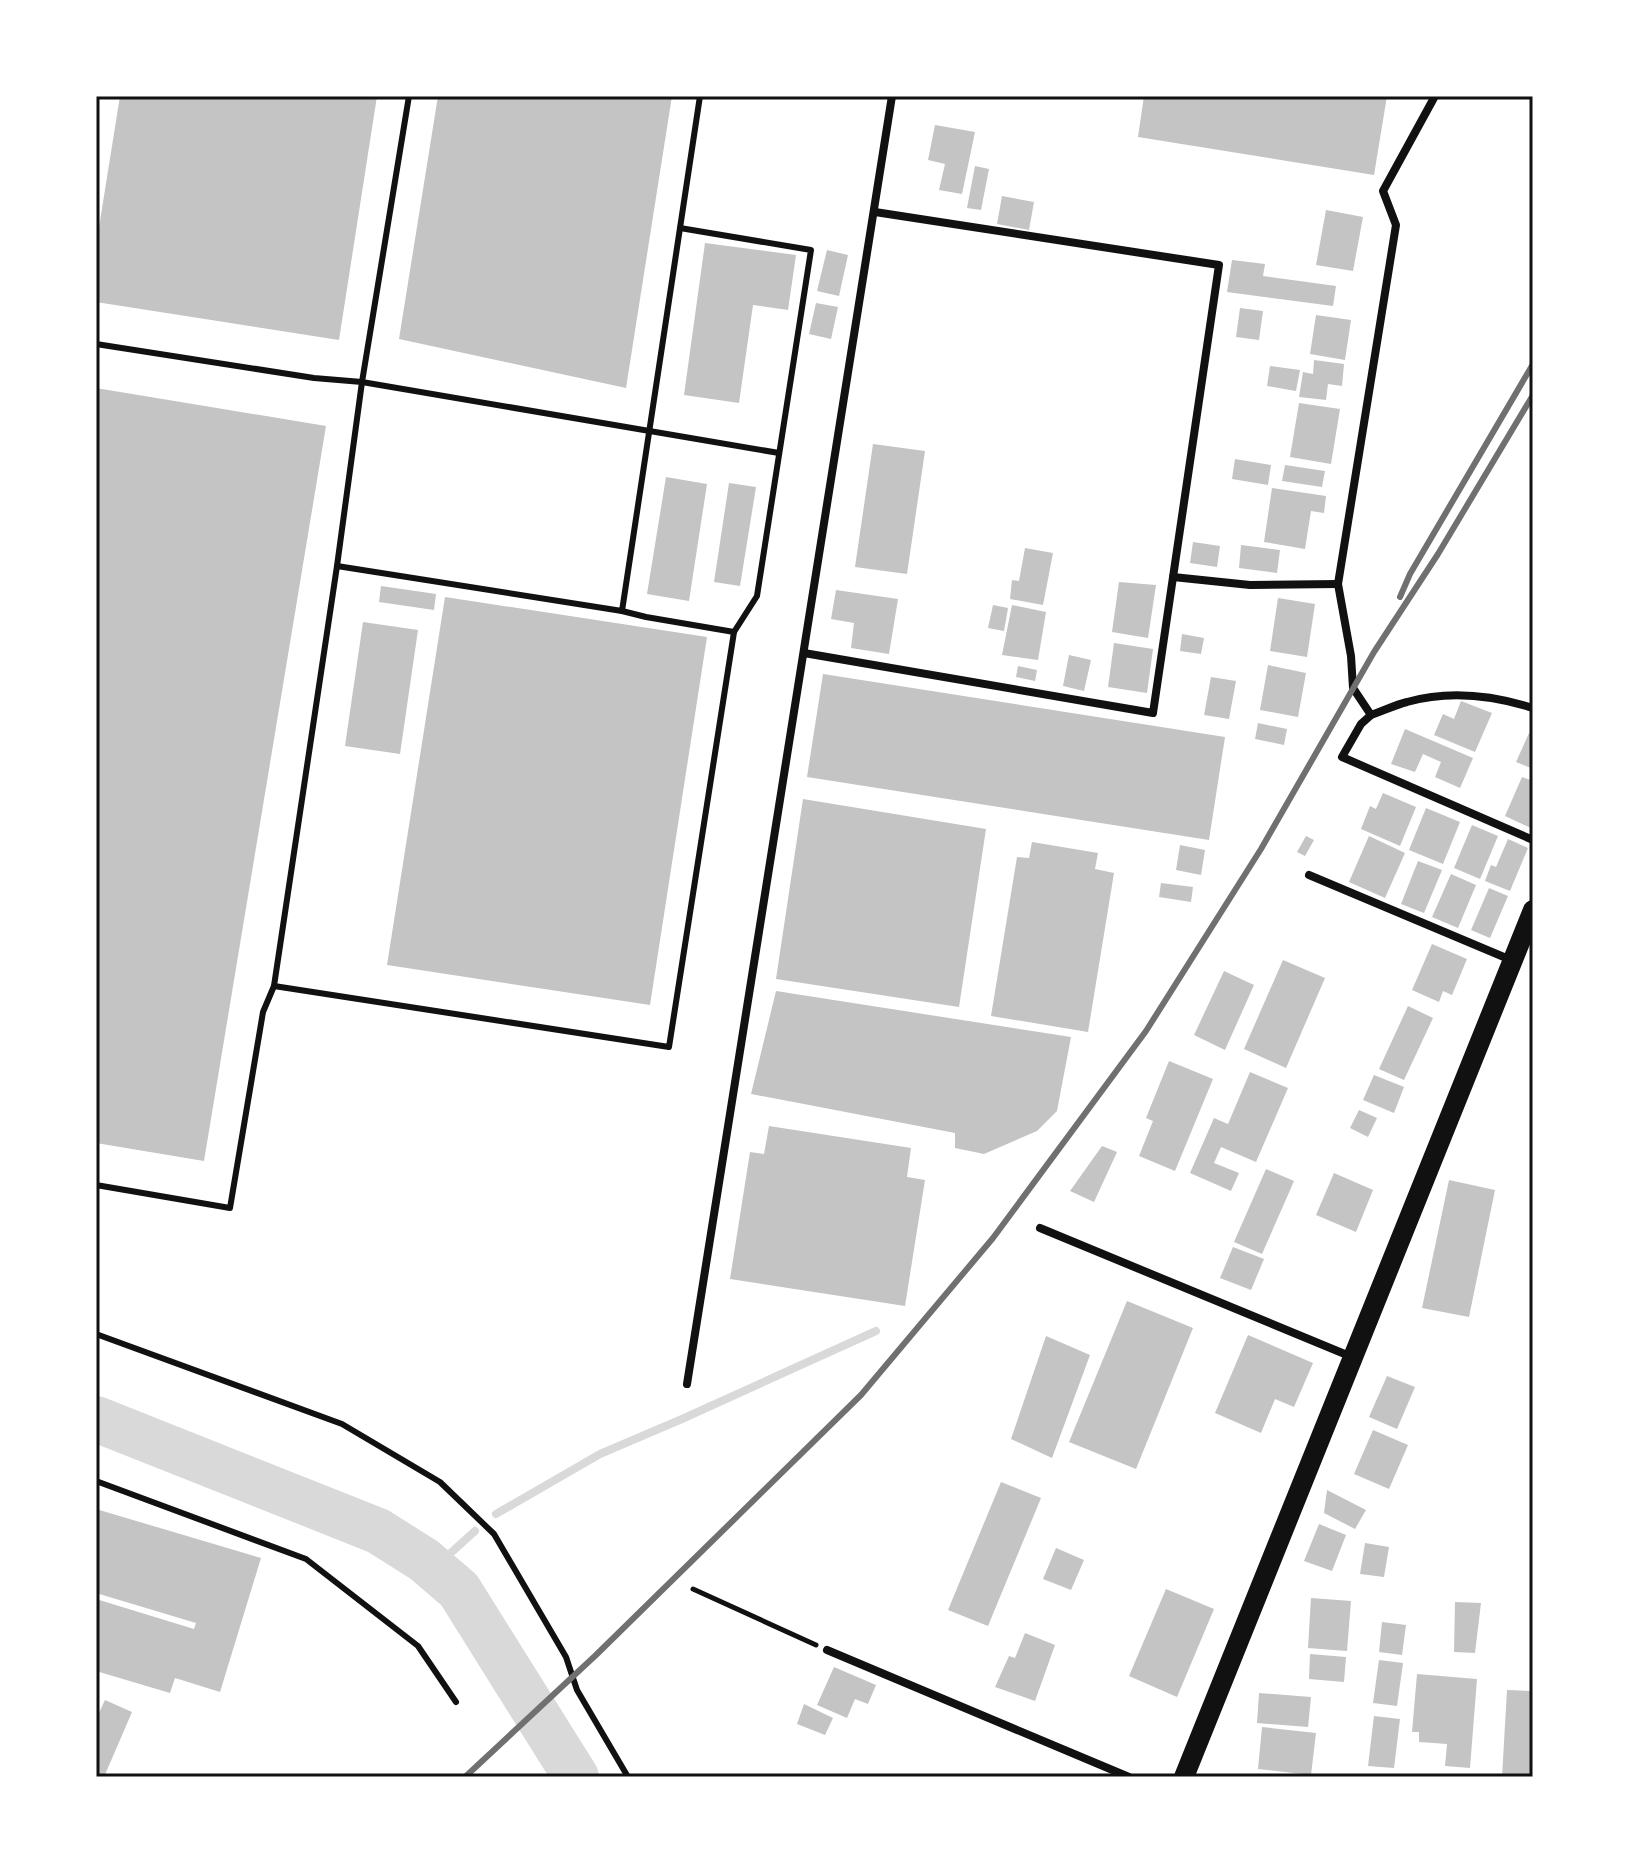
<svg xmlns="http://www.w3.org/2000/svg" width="1629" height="1873" font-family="'Source Serif 4',serif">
<rect width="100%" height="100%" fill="#fff"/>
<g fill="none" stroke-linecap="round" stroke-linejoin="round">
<!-- stream -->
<g stroke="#d9d9d9" stroke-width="8">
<path d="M496,1514L600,1454L682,1419L876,1331"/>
<path d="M434,1568L475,1531"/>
</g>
<!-- river -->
<path stroke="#d9d9d9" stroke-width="46" d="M96,1419L378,1531L424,1560L459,1590L576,1777"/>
</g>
<!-- building -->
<g fill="#c4c4c4">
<path d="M120,96H377L339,340L96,302V246Z"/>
<path d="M438,96H672L626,388L399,339Z"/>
<path d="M1144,96H1387L1374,175L1138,137Z"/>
<path d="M935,125L975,132L962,194L939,190L945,164L928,160Z"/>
<path d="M975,166L989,169L981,210L967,208Z"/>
<path d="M1002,196L1034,202L1029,230L997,224Z"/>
<path d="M1326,210L1363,217L1353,271L1316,265Z"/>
<path d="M705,243L796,255L788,310L753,305L739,403L684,395Z"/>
<path d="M827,250L848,255L839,296L817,291Z"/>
<path d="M1232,260L1265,264L1263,276L1336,286L1333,306L1227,292Z"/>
<path d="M816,303L838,307L831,339L809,334Z"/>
<path d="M1240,308L1263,311L1259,340L1236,337Z"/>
<path d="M1316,315L1351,320L1345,360L1310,354Z"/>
<path d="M1314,360L1344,364L1342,386L1328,384L1326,400L1299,397L1303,372L1313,374Z"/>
<path d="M1270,366L1300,370L1296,391L1267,386Z"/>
<path d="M96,388L326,426L204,1161L96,1143Z"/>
<path d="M1299,403L1340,409L1331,464L1290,457Z"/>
<path d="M873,444L925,451L907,574L855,567Z"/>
<path d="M1235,459L1271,465L1268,485L1232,479Z"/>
<path d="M1285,465L1325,471L1322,487L1282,481Z"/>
<path d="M666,477L707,484L689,601L647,594Z"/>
<path d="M729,483L756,487L740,586L714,582Z"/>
<path d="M1272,488L1326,496L1324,513L1311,511L1305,549L1264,542Z"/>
<path d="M1193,542L1220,546L1217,567L1190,563Z"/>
<path d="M1241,545L1280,550L1277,573L1239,568Z"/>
<path d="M1025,548L1053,553L1043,605L1010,599L1012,580L1019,581Z"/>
<path d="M1119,582L1156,585L1148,638L1112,632Z"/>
<path d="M381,586L436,594L434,610L379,602Z"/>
<path d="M836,590L898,599L889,654L851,648L854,623L831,619Z"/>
<path d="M445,597L707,637L650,1005L387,965Z"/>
<path d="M1278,598L1315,604L1307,657L1270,651Z"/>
<path d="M993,605L1008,608L1004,631L988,628Z"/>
<path d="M1012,605L1046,612L1038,660L1002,655Z"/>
<path d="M363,622L418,630L400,754L345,746Z"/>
<path d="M1182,634L1204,638L1201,654L1180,651Z"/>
<path d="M1114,643L1153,649L1147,693L1108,687Z"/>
<path d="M1069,655L1091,660L1084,691L1063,686Z"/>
<path d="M1268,665L1306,673L1298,717L1260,710Z"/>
<path d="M1018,666L1037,670L1035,681L1016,677Z"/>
<path d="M823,674L1225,737L1209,840L807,777Z"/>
<path d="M1211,677L1236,681L1229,719L1204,715Z"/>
<path d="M1461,701L1492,713L1475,752L1434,735L1443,714L1454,719Z"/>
<path d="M1258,723L1287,729L1284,745L1255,739Z"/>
<path d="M1405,729L1473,758L1460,788L1435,777L1441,762L1423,754L1415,772L1391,764Z"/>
<path d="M1529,733L1533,735V769L1516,762Z"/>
<path d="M1522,777L1533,781V829L1505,816Z"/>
<path d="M1383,793L1416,807L1400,846L1361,829L1370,806L1376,809Z"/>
<path d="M803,799L986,829L959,1007L776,979Z"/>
<path d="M1426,808L1460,822L1443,864L1409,850Z"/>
<path d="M1472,825L1498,836L1480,879L1454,868Z"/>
<path d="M1306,836L1314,840L1305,856L1297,852Z"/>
<path d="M1369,836L1405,853L1385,898L1349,882Z"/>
<path d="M1508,839L1528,848L1510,891L1485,881L1491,865L1496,867Z"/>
<path d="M1032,842L1098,853L1095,869L1114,873L1088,1032L991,1016L1017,857L1029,858Z"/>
<path d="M1180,845L1205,850L1201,875L1176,870Z"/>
<path d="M1418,861L1442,870L1424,913L1401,904Z"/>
<path d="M1451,874L1476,885L1458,928L1432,917Z"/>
<path d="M1161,883L1193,887L1191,902L1159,897Z"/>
<path d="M1489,888L1508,896L1490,938L1471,930Z"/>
<path d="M1432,944L1467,959L1452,995L1443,991L1439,1002L1412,990Z"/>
<path d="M1283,960L1325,978L1286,1068L1244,1049Z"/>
<path d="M1224,971L1254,985L1225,1050L1194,1035Z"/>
<path d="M776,991L1071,1037L1057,1111L1037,1131L984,1154L955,1148V1133L751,1094Z"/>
<path d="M1408,1006L1433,1018L1404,1080L1379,1069Z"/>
<path d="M1169,1061L1213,1079L1175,1171L1139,1156L1153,1121L1146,1118Z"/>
<path d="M1250,1072L1288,1088L1256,1162L1221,1147L1214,1163L1239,1173L1231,1191L1190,1173L1214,1118L1228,1124Z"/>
<path d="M1374,1075L1404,1087L1394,1113L1363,1100Z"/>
<path d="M1359,1110L1377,1118L1368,1137L1350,1128Z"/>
<path d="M769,1126L911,1148L907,1177L925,1180L905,1306L730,1279L750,1152L764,1154Z"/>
<path d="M1102,1146L1117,1152L1094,1202L1070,1191Z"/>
<path d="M1266,1169L1294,1181L1262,1254L1234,1242Z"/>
<path d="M1334,1173L1373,1190L1356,1232L1316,1215Z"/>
<path d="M1449,1180L1495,1190L1469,1317L1422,1308Z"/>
<path d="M1233,1247L1264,1259L1251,1290L1220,1278Z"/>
<path d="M1127,1301L1193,1328L1136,1469L1069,1442Z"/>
<path d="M1248,1335L1313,1363L1294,1407L1275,1399L1261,1433L1215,1413Z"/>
<path d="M1046,1336L1090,1355L1052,1458L1011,1439Z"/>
<path d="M1387,1376L1415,1387L1397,1429L1369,1417Z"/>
<path d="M1373,1430L1408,1445L1389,1489L1354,1474Z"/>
<path d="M1001,1482L1041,1498L988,1626L948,1610Z"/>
<path d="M1327,1490L1366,1510L1355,1529L1324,1513Z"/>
<path d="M96,1509L261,1558L220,1692L175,1678L170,1693L96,1671V1599L194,1629L196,1623L96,1593Z"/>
<path d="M1319,1524L1346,1535L1332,1571L1304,1561Z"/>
<path d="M1365,1543L1389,1547L1384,1577L1360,1574Z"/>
<path d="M1056,1548L1084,1560L1071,1590L1043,1579Z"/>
<path d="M1166,1589L1214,1609L1177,1697L1129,1676Z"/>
<path d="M1311,1598L1351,1601L1347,1651L1308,1648Z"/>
<path d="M1455,1602L1481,1603L1475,1653L1454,1652Z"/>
<path d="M1382,1622L1406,1625L1402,1655L1379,1652Z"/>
<path d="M1025,1633L1055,1645L1035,1701L995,1687L1009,1656L1015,1658Z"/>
<path d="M1310,1654L1346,1657L1344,1682L1309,1679Z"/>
<path d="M1379,1660L1403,1663L1397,1706L1373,1703Z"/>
<path d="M834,1667L876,1685L868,1704L855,1699L847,1718L817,1705Z"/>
<path d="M1417,1674L1477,1679L1470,1768L1445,1766L1447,1744L1419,1742V1732H1412Z"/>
<path d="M1507,1690L1533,1691V1777H1502Z"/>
<path d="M1259,1693L1311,1697L1308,1727L1257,1723Z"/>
<path d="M105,1700L132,1712L104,1777H96V1719Z"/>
<path d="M804,1704L833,1718L825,1735L797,1724Z"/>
<path d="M1374,1716L1400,1719L1394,1768L1368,1766Z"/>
<path d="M1262,1727L1316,1733L1311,1775L1258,1769Z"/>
</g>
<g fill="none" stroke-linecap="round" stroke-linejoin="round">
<!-- path -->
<path stroke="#111" stroke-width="5" d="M693,1589L816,1645"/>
<!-- service -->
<g stroke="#111" stroke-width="6">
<path d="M96,344L314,378L362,382L779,453"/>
<path d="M337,566L622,611L700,96"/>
<path d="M622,611L646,617L734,632"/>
<path d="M274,986L669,1047L734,632L757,596L811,250L680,228"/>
<path d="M96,1185L230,1208L263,1012L274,986L337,566L362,382L409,96"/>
<path d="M96,1334L342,1424L440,1482L494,1534L566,1657L577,1690L628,1777"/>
<path d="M96,1481L306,1559L418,1646L456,1702"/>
</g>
<!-- minor -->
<g stroke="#111" stroke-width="8">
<path d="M1435,96L1383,191L1396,225L1338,584L1351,656L1353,688L1371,715L1361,724L1342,757L1533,840"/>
<path d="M1173,577L1250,585L1338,584"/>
<path d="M804,653L1153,713L1219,265L875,212"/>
<path d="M1371,715C1383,711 1395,705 1407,702C1449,690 1492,695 1533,708"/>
<path d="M1309,875L1511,960"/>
<path d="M1040,1228L1352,1357"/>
<path d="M687,1384L892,96"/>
<path d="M827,1650L1129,1777"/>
</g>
<!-- primary -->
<path stroke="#111" stroke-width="20" d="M1184,1777L1533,910"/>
<!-- rail -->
<g stroke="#707070" stroke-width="6">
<path d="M1400,597L1410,574L1533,364"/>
<path d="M465,1777L596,1655L861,1395L993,1238L1146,1031L1261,849L1374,652L1438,554L1533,395"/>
</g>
</g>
<!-- border -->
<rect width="1629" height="1873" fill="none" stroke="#ffffff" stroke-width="196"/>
<rect x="98" y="98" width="1433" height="1677" fill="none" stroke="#111" stroke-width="3"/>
</svg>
